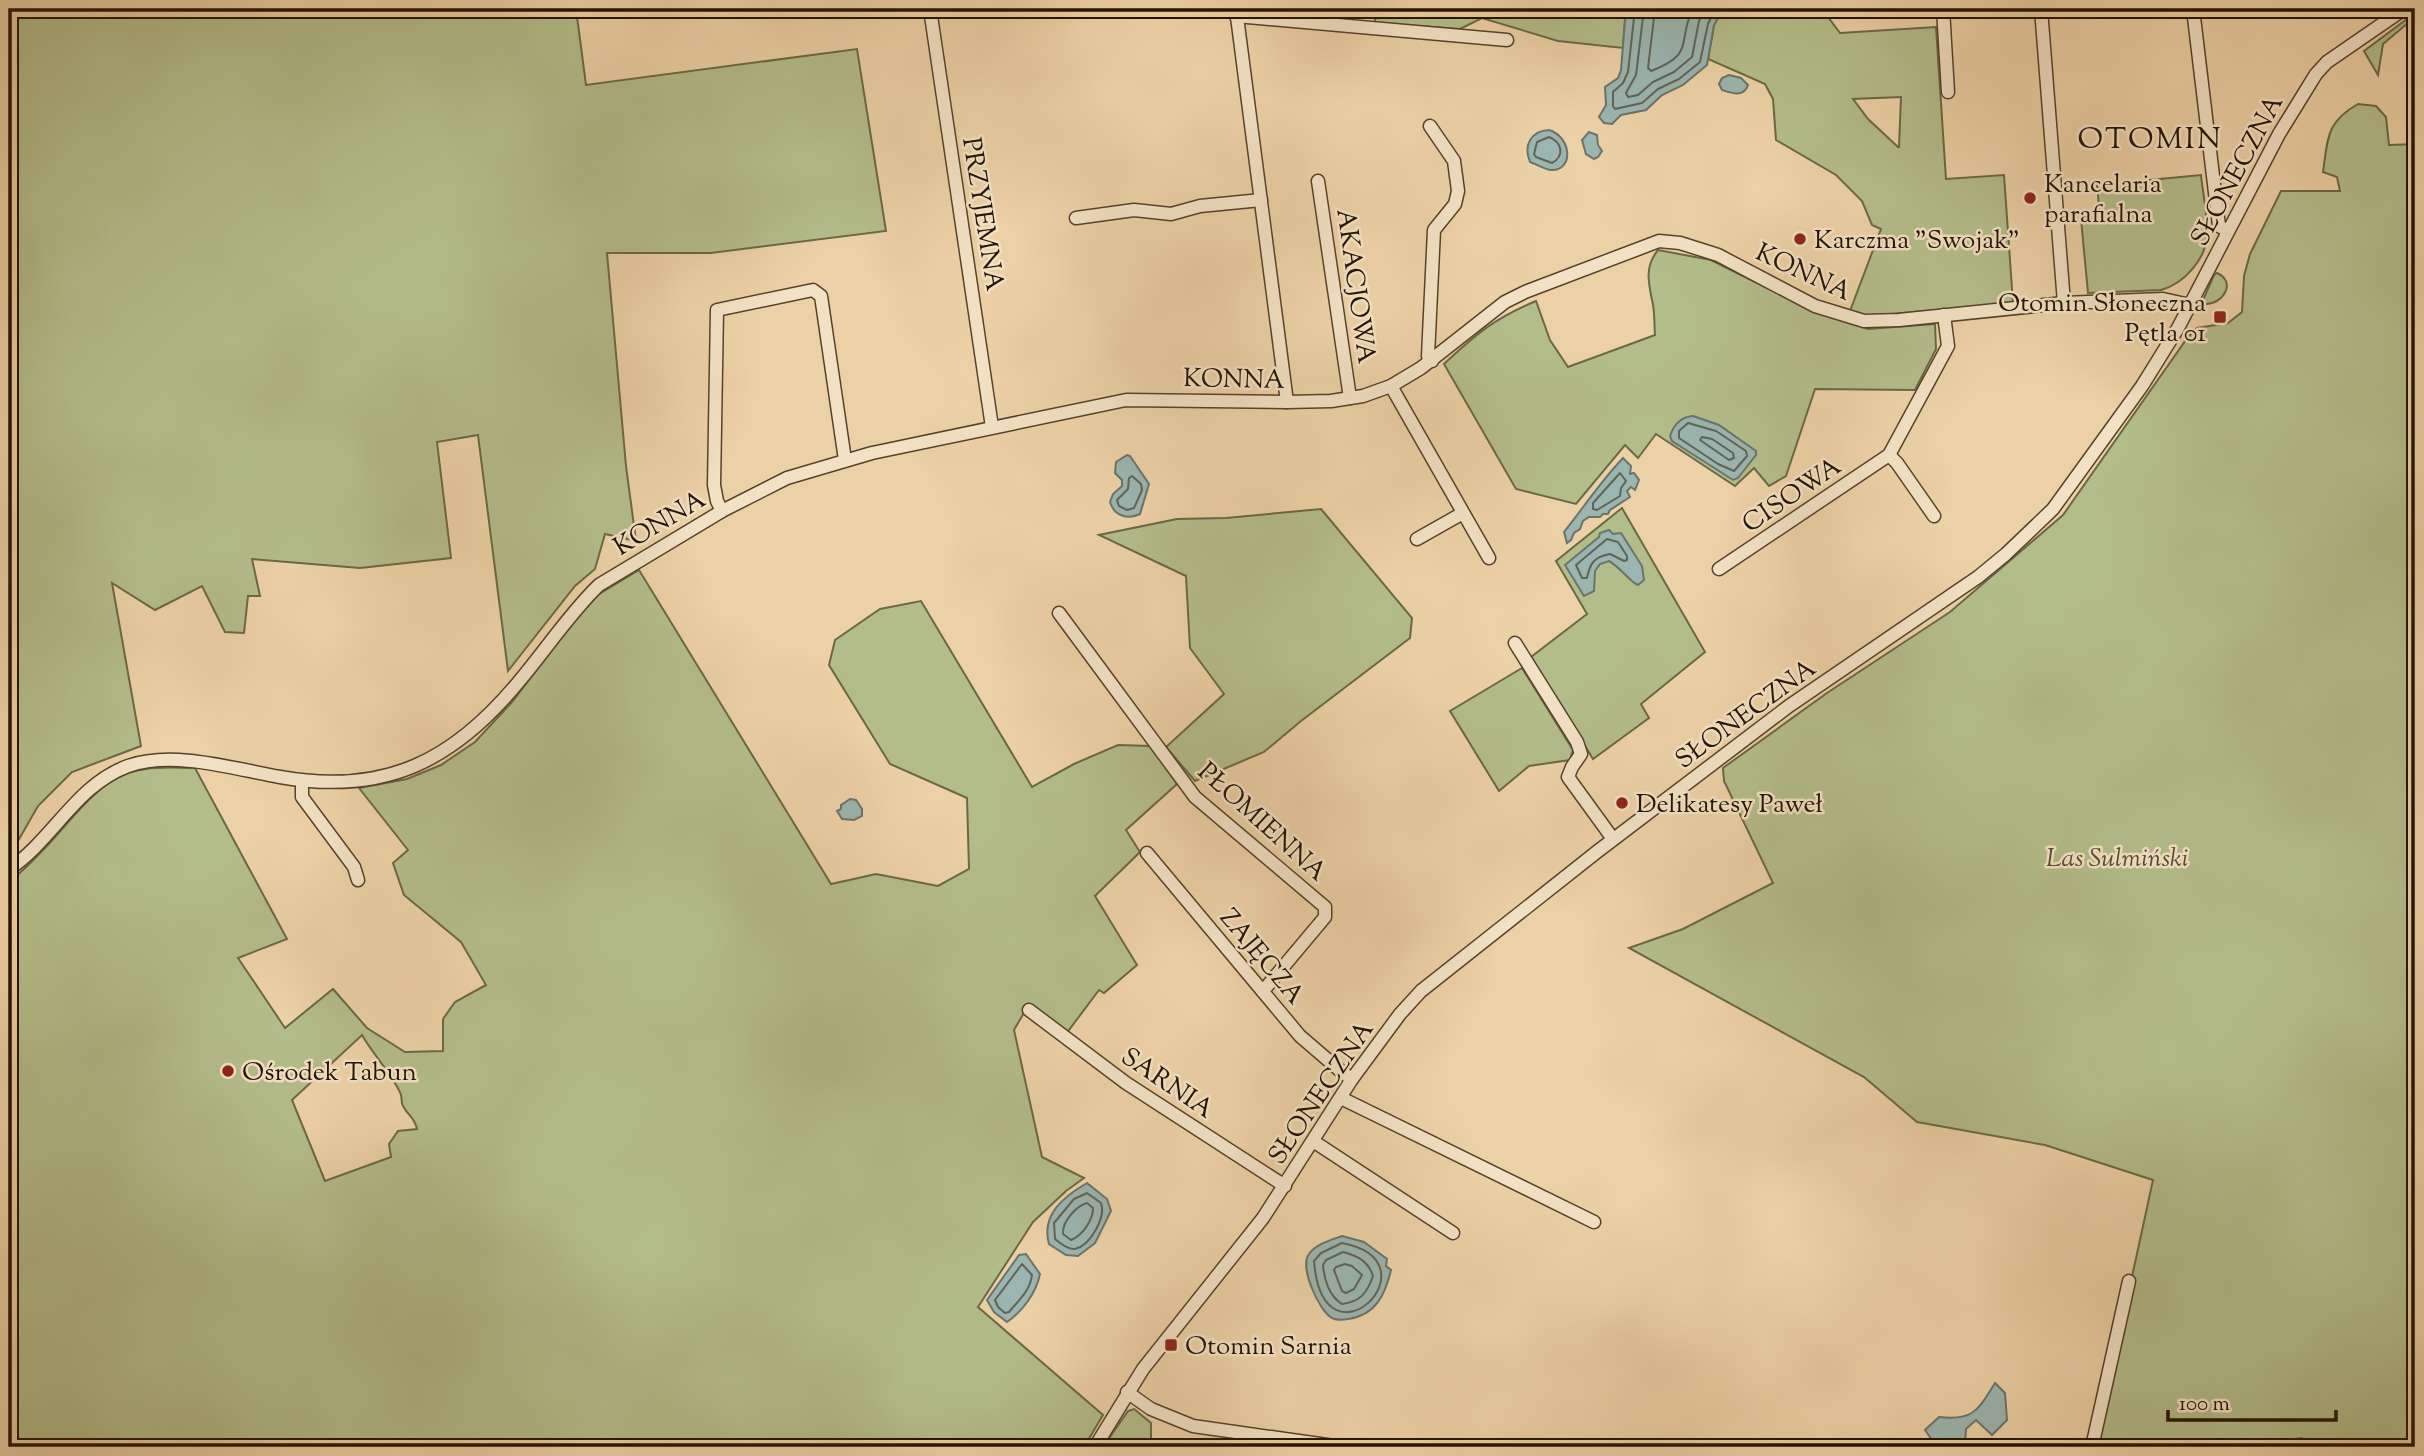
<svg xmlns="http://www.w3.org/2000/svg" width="2424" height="1456" font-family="'Sorts Mill Goudy',serif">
<rect width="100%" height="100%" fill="#edd1a6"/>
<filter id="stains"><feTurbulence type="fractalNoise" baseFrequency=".00286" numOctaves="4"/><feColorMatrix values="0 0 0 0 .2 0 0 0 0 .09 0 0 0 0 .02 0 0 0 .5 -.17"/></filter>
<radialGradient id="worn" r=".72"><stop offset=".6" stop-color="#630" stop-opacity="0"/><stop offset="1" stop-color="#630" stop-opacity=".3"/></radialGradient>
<!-- green -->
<g fill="#b3bd8a" stroke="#6b6845" stroke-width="2" fill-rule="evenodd">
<path d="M9,9H576L586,85L857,49L886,231L711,253H607L626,466L636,541L605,534L595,569L575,586L508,671L478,435L437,442L451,558L360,568L252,559L260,596H248L244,633L225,632L202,586L155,610L112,583L141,746L72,772L38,806L18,841L9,824Z"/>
<path d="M1375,9H1629L1625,20L1623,48L1558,41L1482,18L1460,29L1375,23Z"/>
<path d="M1723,9H1822L1840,33L1936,27L1946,179L2004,175L2013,303L1869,316L1850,311L1881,229L1872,225L1862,201L1836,175L1776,140L1773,99L1765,84L1708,59L1714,25ZM1901,97L1899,147H1898L1868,119L1853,99Z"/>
<path d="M2415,13V17L2383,44L2378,75L2364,51Z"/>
<path d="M2358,104L2376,106L2386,117L2389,145L2415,144V1447H2307L2302,1438L2239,1447H2095L2153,1180L2045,1145L1917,1122L1864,1077L1629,948L1683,929L1773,883L1724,781L1723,768L1827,693L1950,612L2063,515L2188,337L2197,328L2228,323L2242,312L2244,276L2250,254L2281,191H2340L2337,177L2323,172C2328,138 2326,122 2358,104Z"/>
<path d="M2201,175C2203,195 2208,216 2207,235C2206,260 2183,284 2161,290L2088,293L2081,219L2100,217L2097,185Z"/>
<path d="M1658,250L1711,260L1807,308L1868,329L1935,324L1936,349L1915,390L1815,389L1786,476L1769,486L1754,468L1735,486L1656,434L1638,458L1625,445L1576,504L1516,489L1444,364C1477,333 1494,319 1536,301L1550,340L1568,367L1655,335C1654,323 1655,311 1652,300C1648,281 1645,266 1658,250Z"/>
<path d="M2217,273C2237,282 2223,304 2206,304L2203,300L2214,275Z"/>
<path d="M1622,508L1705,652L1641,704L1649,718L1593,759L1531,657L1587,614L1556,561Z"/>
<path d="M1321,509L1412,618L1410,638L1301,721L1264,752L1195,781L1166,747L1224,694L1190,648L1186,576L1099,535L1177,519L1226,518Z"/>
<path d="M639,570L831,884L876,874L938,886L969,869L967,798L890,764L829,665L835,640L880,609L921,601L1032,787L1074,764L1118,745L1151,746L1177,784L1126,830L1140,852L1095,896L1137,965L1104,993L1099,990L1066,1034L1025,1011L1014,1030L1042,1157L1084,1178L1066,1191L1033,1222L978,1307L1103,1415L1084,1447H9V881C22,873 34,859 45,848C74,818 101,774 146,769C162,766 179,768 195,768L287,939L238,958L285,1028L333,989L367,1028L405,1052L443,1051V1019L455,1002L486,985L461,942L404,895L393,863L408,850L359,788L407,779L441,765L475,742L512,702L591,599ZM362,1035C372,1053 395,1078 401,1095C402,1099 401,1103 403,1106C408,1116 414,1116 417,1129L398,1131L389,1144L391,1157L325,1181L292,1100Z"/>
<path d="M1522,668L1573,750L1570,760L1529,766L1499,791L1450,711Z"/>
<path d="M1134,1409L1151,1423V1447H1103L1128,1411Z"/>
</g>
<!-- water -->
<g fill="#9bb5b0" stroke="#6b746a" stroke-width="2">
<path d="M1629,9H1723L1714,25L1707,65L1683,85L1662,95L1646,110L1621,115L1612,124L1604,123L1599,117L1606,105L1605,87L1618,78L1621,70L1625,20Z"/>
<path d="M1729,75L1741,78L1748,85C1744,98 1731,93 1722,90L1719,84L1722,78Z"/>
<path d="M1549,130C1572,137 1574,171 1551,170C1546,170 1536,164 1530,162C1523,145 1531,131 1549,130Z"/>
<path d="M1589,132L1597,135L1598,145L1602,151L1598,157L1594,159L1586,154L1582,140Z"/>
<path d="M1693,416L1719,425L1756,451V455L1738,478L1733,480L1672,441L1670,436C1674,424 1681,417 1693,416Z"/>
<path d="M1127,455L1130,456L1149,484L1140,514C1128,520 1114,516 1110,502L1113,494L1122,486V480L1115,473L1116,462Z"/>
<path d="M1623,458L1631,466L1630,474L1634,473L1639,480L1635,490L1631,487L1627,491L1630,497L1610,510L1608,514H1603L1600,517H1589L1583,521L1580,529L1574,533L1571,540L1567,543L1564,532C1584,507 1601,481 1623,458Z"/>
<path d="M1609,530L1613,534L1621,533L1642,566L1644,580L1638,585C1631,583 1620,567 1609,561L1600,564L1595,571L1594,591L1584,596L1565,565L1599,537L1600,533Z"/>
<path d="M850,799L856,800L862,809V816L854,820L842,819L837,811L841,809V805Z"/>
<path d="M1087,1183L1107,1199L1111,1211L1095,1243L1078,1256L1066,1255L1049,1244C1041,1215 1063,1197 1087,1183Z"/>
<path d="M1342,1236L1364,1242L1387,1259L1386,1266L1391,1270C1385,1295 1376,1315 1348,1319C1343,1320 1336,1320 1332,1318C1319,1311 1299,1267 1309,1254C1316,1244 1331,1240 1342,1236Z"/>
<path d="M1026,1254L1040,1274C1036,1293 1023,1311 1007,1322L994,1312L987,1300L1019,1255Z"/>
<path d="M1995,1383L2005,1393L2007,1420L1992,1435L1976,1420L1966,1429L1965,1445L1974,1442L1983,1447H1932V1440L1925,1430L1939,1417C1974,1421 1978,1410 1995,1383Z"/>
</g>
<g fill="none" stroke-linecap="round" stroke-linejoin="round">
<!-- shore -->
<g stroke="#5f6458" stroke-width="2">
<path d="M1635,9L1628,72L1623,83L1613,92V106L1615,109L1642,103L1658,89L1679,79L1700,62L1708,24L1715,9"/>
<path d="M1644,9L1636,75L1626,93L1628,97L1638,95L1653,82L1674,72L1692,57L1699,21L1705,9"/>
<path d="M1655,9L1648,68L1651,71C1697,53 1676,42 1693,9"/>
<path d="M1549,137C1562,142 1565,156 1552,163L1536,157L1534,154L1537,142Z"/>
<path d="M1688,423L1716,431L1746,451L1747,456L1734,471L1718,464L1679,438V431Z"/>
<path d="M1702,437L1712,439L1733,453L1734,458L1729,460L1700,440Z"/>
<path d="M1620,473L1626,481L1621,488L1620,496L1597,510L1593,509V503Z"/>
<path d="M1132,476L1141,484L1142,490L1134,508L1127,510L1119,506L1117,500L1128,489L1129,478Z"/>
<path d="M1607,539L1618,542L1627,556V560L1624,561L1610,554C1594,557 1590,563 1587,578H1582L1576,565Z"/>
<path d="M1087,1193L1101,1203C1106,1217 1091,1245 1075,1249C1068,1250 1060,1243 1055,1239L1054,1223L1074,1199Z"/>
<path d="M1087,1203L1093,1208C1093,1220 1083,1235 1071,1240L1063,1234C1062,1222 1076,1206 1087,1203Z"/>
<path d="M1342,1243C1441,1262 1323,1377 1314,1261L1321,1253Z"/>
<path d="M1343,1252C1358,1256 1368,1261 1373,1276C1367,1293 1360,1302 1342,1304C1329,1296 1324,1279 1323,1265L1326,1260Z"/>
<path d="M1022,1264L1032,1275C1030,1291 1019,1300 1009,1312L1005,1313L998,1307L995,1300Z"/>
<path d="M1345,1264L1352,1266L1362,1275L1354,1289L1346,1293L1342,1291L1334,1270L1336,1267Z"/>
</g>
<defs>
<g id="minor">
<path d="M930,9L992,427"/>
<path d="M1236,9L1287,402"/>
<path d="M1943,9L1948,92"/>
<path d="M2041,9L2064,303"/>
<path d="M2193,9L2219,226L2228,231"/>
<path d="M1236,16L1507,40"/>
<path d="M1430,126L1454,161L1458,191L1455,204L1434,230L1428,356L1432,361"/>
<path d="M1318,181L1350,398"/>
<path d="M1076,218L1134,210L1171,214L1200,206L1261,200"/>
<path d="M1391,386L1489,558"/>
<path d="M1889,455L1897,463L1934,516"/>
<path d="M722,511L717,501L714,485L717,310L813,290L821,296L845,460"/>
<path d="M1417,539L1463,513"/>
<path d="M1719,569L1889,455L1948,346L1944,315"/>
<path d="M1059,613L1195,797L1325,907V917L1263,991"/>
<path d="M1515,643L1577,742L1581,754L1572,767L1568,777L1613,839"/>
<path d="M302,781V797L354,867L358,880"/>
<path d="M1147,853L1300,1036L1343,1073L1352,1079"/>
<path d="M9,869C53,840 76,785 128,766C174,750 234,769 280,777C386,796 455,760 521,679C547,648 570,613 599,585L722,511L787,478L872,453L1126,400L1287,402L1331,401L1363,396L1391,386L1421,368L1505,302L1525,292L1659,241L1680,243L1718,255L1815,306L1864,321L1899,320L2064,303L2163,299L2190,305"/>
<path d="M1029,1010L1126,1083L1285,1186"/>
<path d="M1341,1098L1594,1222"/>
<path d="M1313,1141L1453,1233"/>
<path d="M1127,1392L1151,1409L1193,1426L1341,1447"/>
<path d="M1095,1447L1143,1369L1263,1218L1352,1079L1400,1014L1421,991L1598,851L1789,706L1978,577L2006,554L2053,509L2142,386L2178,328L2279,134L2316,74L2327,62L2404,9"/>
<path d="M2092,1447L2129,1281"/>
</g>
</defs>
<!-- minor casing -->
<use href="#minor" stroke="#56422a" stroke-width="15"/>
<!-- minor -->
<use href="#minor" stroke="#f3e1c5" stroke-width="12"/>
</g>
<!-- markers -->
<g fill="#8f2418" stroke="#f3e1c5" stroke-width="2.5">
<circle cx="2030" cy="198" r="7"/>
<circle cx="1800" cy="239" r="7"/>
<rect x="2213" y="310" width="14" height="14" rx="3.5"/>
<circle cx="1622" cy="803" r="7"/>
<circle cx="228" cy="1071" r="7"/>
<rect x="1164" y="1338" width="14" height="14" rx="3.5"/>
</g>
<g text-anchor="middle" stroke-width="5" stroke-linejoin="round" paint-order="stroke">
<!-- street labels -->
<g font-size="26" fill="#231300" stroke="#f3e1c5">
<text transform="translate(2236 170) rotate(-62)" y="9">SŁONECZNA</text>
<text transform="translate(984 214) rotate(81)" y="9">PRZYJEMNA</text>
<text transform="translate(1804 271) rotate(25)" y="9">KONNA</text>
<text transform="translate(1357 286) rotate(82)" y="9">AKACJOWA</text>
<text transform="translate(1234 378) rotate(1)" y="9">KONNA</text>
<text transform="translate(1791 494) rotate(-34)" y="9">CISOWA</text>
<text transform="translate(659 522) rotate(-31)" y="9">KONNA</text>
<text transform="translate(1745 713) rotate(-36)" y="9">SŁONECZNA</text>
<text transform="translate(1263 821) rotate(42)" y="9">PŁOMIENNA</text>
<text transform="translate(1263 956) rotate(50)" y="9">ZAJĘCZA</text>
<text transform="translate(1168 1082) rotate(34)" y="9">SARNIA</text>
<text transform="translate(1320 1092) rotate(-56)" y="9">SŁONECZNA</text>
</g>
<!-- poi labels -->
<g font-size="26" fill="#231300" stroke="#f3e1c5" text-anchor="start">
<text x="2044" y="192">Kancelaria<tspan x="2044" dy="30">parafialna</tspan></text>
<text x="1814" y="248">Karczma "Swojak"</text>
<text x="2206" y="311" text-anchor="end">Otomin Słoneczna<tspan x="2206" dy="30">Pętla 01</tspan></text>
<text x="1636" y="812">Delikatesy Paweł</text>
<text x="242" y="1080">Ośrodek Tabun</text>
<text x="1185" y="1354">Otomin Sarnia</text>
</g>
<!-- park labels -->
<g font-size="26" font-style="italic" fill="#554e30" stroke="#f3e1c5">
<text x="2117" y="866">Las Sulmiński</text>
</g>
<!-- quarter labels -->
<g font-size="30" letter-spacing="2" fill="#231300" stroke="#f3e1c5">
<text x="2150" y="148">OTOMIN</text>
</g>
</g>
<!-- margin -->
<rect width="2424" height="1456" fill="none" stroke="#edd1a6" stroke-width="35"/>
<rect x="10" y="10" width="2403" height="1435" fill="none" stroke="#231300" stroke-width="3.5"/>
<rect x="18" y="18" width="2389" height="1421" fill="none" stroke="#231300" stroke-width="2"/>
<!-- scale -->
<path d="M2168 1410v10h168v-10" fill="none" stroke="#231300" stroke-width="3.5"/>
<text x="2179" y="1410" font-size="21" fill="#231300" stroke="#f3e1c5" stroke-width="5" paint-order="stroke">100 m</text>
<rect width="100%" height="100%" filter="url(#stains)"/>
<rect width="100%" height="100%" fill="url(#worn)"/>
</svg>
